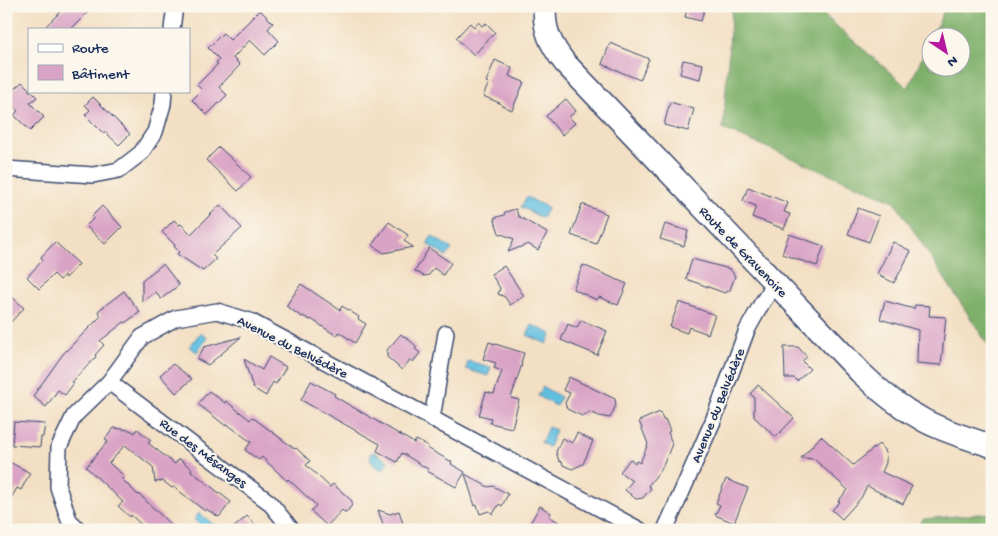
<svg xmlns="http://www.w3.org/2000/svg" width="998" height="536" font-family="'Gochi Hand',sans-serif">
<rect width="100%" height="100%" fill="#fbf7ec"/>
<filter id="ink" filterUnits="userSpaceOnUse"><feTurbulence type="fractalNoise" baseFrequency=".02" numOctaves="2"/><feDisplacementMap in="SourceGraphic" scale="10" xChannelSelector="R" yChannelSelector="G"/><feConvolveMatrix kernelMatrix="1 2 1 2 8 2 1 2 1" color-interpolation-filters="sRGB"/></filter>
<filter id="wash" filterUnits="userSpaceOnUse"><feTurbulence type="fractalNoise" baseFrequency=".0096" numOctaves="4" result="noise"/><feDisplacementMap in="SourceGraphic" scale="20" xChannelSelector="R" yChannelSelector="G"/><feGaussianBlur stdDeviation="1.12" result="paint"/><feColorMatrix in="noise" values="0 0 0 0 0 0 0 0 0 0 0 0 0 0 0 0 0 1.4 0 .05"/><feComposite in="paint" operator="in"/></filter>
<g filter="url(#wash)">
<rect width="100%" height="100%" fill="#f3dfc3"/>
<!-- forest -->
<g fill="#7fb06a" stroke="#4d7064">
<path d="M732,6H806L817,9L908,88L930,40V68H960V38L932,37L946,6H992V351L894,201L723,129Z"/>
<path d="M991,513L992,514V530H916L923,519Z"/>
</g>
<!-- water -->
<g fill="#60bfdf" stroke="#3e779e">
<path d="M527,197L548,208L542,218L521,207Z"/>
<path d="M432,236L452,249L446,257L427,244Z"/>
<path d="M532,325L552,334L547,344L527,335Z"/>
<path d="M200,333L207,338L197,352L189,347Z"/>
<path d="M468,361L491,367L488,376L466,369Z"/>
<path d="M543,387L561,397L556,406L538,396Z"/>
<path d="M548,427L556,430L549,447L541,443Z"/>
<path d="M374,452L388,461L383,470C375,466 370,464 370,454Z"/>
<path d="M199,513L214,525L210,530H206L194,520Z"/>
</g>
<g id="blocks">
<!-- building -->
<g fill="#d9a3c5">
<path d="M66,6H94L71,29H43Z"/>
<path d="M688,6H705L701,21L685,17Z"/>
<path d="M260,10L273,23L268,29L279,41L265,55L250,40L233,58L240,65L219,87L227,95L207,115L192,100L202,90L197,85L218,64L216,63L219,59L208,48L223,33L230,40Z"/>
<path d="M478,22L482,26L486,23L495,32L474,55L456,38L470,23L474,27Z"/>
<path d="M610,43L649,59L640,80L602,64Z"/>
<path d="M495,60L512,68L509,76L524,82L512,110L501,105L502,104L483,96L489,83L486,82Z"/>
<path d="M683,60L703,64L700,79L680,74Z"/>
<path d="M22,82L29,89V91H31L37,97L30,103L44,117L30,131L14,115L18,111L6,100V96Z"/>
<path d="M93,97L130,134L119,145L105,132L104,134L85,115L90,110L85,105Z"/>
<path d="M566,99L576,111L569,117L575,123L562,135L546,116Z"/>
<path d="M670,102L694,109L688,131L664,125Z"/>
<path d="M219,147L251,177L238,191L206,160Z"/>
<path d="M748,187L788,203L784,212L790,214L784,229L752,217L756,206L743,201Z"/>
<path d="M582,204L607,214L596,244L571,235Z"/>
<path d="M220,205L242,228L212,255L216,259L203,271L177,254L179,252L174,246L175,245L162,232L174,220L179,225L181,224L191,234Z"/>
<path d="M102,206L122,227L105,244L86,226L94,218L92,216Z"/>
<path d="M858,208L879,216L869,242L848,234Z"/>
<path d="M516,209L518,216L547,233L538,250L528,244L508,252L514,239L499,233L494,218L504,215L505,212Z"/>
<path d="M389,222L408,235L404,241L413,247L384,253L372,245Z"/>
<path d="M665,224L688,231L684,246L660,239Z"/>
<path d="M789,234L824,246L817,266L782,254Z"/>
<path d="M55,242L79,264L66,278L64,275L60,280L54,274L39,289L27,277L43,260L41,257Z"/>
<path d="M893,242L911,251L894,283L877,274Z"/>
<path d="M429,248L451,263L443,275L434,268L429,275L424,276L415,271Z"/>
<path d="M692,259L730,269L735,276L730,290L725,293L686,279Z"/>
<path d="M163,264L179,285L161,299L156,292L142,302V280Z"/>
<path d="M583,265L627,284L618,305L599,297L597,300L573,289Z"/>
<path d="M504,266L524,296L510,305L505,297L498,294L500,288L491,274Z"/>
<path d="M301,284L340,310L342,306L359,317L358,319L366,324L355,343L339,332L337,336L311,319L310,320L303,316L302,317L286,306Z"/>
<path d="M6,291L24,308L6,327Z"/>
<path d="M124,291L140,312L125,323L124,322L100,341L104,345L95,355L96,357L72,382L74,383L65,395L58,390L46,407L33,396L63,354L101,316L98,311Z"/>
<path d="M885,301L914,309L915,305L930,306L929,316L946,317L941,365L917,363L918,330L880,319Z"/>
<path d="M679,302L715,315L708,334L689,327L687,333L670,327Z"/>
<path d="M581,320L607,331L597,355L561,340L568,324L577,328Z"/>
<path d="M401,334L404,337L405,336L417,347L415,349L420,353L413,362L410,360L402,370L387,357V350Z"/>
<path d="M241,337L208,365L197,359L204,347Z"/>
<path d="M489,342L524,353L521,363L522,364L511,398L519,400L512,428L490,423L491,418L479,415L486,392L494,394L502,371L494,368L496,363L483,359Z"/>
<path d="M784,347H798L807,357L802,361L810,369L797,381L794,378H785Z"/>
<path d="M269,357L286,367L276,384L273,382L266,396L253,388L244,359L262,370Z"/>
<path d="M173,364L192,379L176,393L160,375Z"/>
<path d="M569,377L615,399L616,405L610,418L599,416L590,412L582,416L567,409L565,403L570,393L563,390Z"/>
<path d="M311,381L335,394L334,396L414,443L416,440L428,446L427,448L452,462L451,464L465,472L456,487L427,471L428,469L402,453L397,462L377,451L380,444L301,400Z"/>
<path d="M758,385L794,418L776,437L754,417V397L750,394Z"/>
<path d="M209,391L225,403L226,401L250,420L252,417L295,449L296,448L310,461L306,465L330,487L333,484L352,501V505L346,513L342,510L327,526L311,511L316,505L288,479L287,481L262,457L259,460L245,450L251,442L227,424L226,426L198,404Z"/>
<path d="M660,412L663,420L665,419L670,431L668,432L672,444L662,468L648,486L651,488L643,498L636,499L625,490L632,481L620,472L630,459L635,463L636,461L640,463L648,444L639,421Z"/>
<path d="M14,422L45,424L43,437H41L40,447L12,445Z"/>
<path d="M114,428L130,430L135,433L137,429L151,440L148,443L175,464L179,459L192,469L191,471L231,502L219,517L206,509L205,511L174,487L172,488L163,481L155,482L153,467L125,445L109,463L124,476L122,479L138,495L139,494L176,530H147L131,515L130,517L118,506L123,502L86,467L108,441L105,439Z"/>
<path d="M577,433L593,441L583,464L572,469L563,465L562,462L559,461L556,452L562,438L572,443Z"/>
<path d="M821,436L853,465L879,444L884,450L886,456V463L882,472L912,486L903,504L867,486L861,498L842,519L832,510L840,502L838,501L848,490L814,459L801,458Z"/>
<path d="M6,460L30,473L21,490L17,488L6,507Z"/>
<path d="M465,474L488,487L493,486L508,494L502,506L499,504L493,514L489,511L480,514L477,505L475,506Z"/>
<path d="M726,479L748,488L734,523L715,515L720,505L716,503Z"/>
<path d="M540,506L551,513L549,516L571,530H526Z"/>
<path d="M378,510L390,514L399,511L405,530H385Z"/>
<path d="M247,516L260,530H231Z"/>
</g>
</g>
</g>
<g filter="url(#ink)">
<use href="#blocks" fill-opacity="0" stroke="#3b496d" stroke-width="1"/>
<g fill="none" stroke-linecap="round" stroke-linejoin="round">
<defs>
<g id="street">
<path d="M172,29L175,6"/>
<path d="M6,169L93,175L119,170L141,153L155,132L163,104L164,91"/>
<path d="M109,382L269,502L292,530"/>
<path d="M432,419L446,333"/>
<path d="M79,530L69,520L58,487L59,447L74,416L109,382L142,337L176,318L217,311L250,321L640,530"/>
<path d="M665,530L713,421L747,330L762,303L775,284"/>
</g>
<path id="secondary" d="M545,6C543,30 551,45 565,63L860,372C879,391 901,408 925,421C946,432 970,439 992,446"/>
</defs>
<!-- street casing -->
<use href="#street" stroke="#3b496d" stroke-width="18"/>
<!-- secondary casing -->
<use href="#secondary" stroke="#3b496d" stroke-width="25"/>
<!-- street -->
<use href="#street" stroke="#fff" stroke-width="15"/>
<!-- secondary -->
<use href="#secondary" stroke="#fff" stroke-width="22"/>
</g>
</g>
<g text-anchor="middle" stroke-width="4" stroke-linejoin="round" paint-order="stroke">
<!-- street labels -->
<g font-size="14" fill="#1b2f5e" stroke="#fbf7ec">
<text transform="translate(744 251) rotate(46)" y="5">Route de Gravenoire</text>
<text transform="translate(293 346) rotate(27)" y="5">Avenue du Belvédère</text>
<text transform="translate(717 405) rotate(-68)" y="5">Avenue du Belvédère</text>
<text transform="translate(204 452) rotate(37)" y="5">Rue des Mésanges</text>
</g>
</g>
<!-- margin -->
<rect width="998" height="536" fill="none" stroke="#fbf7ec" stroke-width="25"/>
<!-- legend -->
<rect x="28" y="28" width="162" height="65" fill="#fbf7ec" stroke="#a1a7b3"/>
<rect x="38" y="44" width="25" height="8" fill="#ffffff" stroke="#a1a7b3"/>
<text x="72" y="52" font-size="15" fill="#1b2f5e">Route</text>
<rect x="38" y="65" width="25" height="15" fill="#d9a3c5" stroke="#a1a7b3"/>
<text x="72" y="78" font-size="15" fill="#1b2f5e">Bâtiment</text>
<!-- north arrow -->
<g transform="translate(946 52) rotate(145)"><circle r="24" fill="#fbf7ec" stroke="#a1a7b3"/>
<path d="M0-4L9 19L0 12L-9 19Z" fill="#b5179e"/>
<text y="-8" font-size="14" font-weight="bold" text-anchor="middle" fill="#1b2f5e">N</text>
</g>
</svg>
